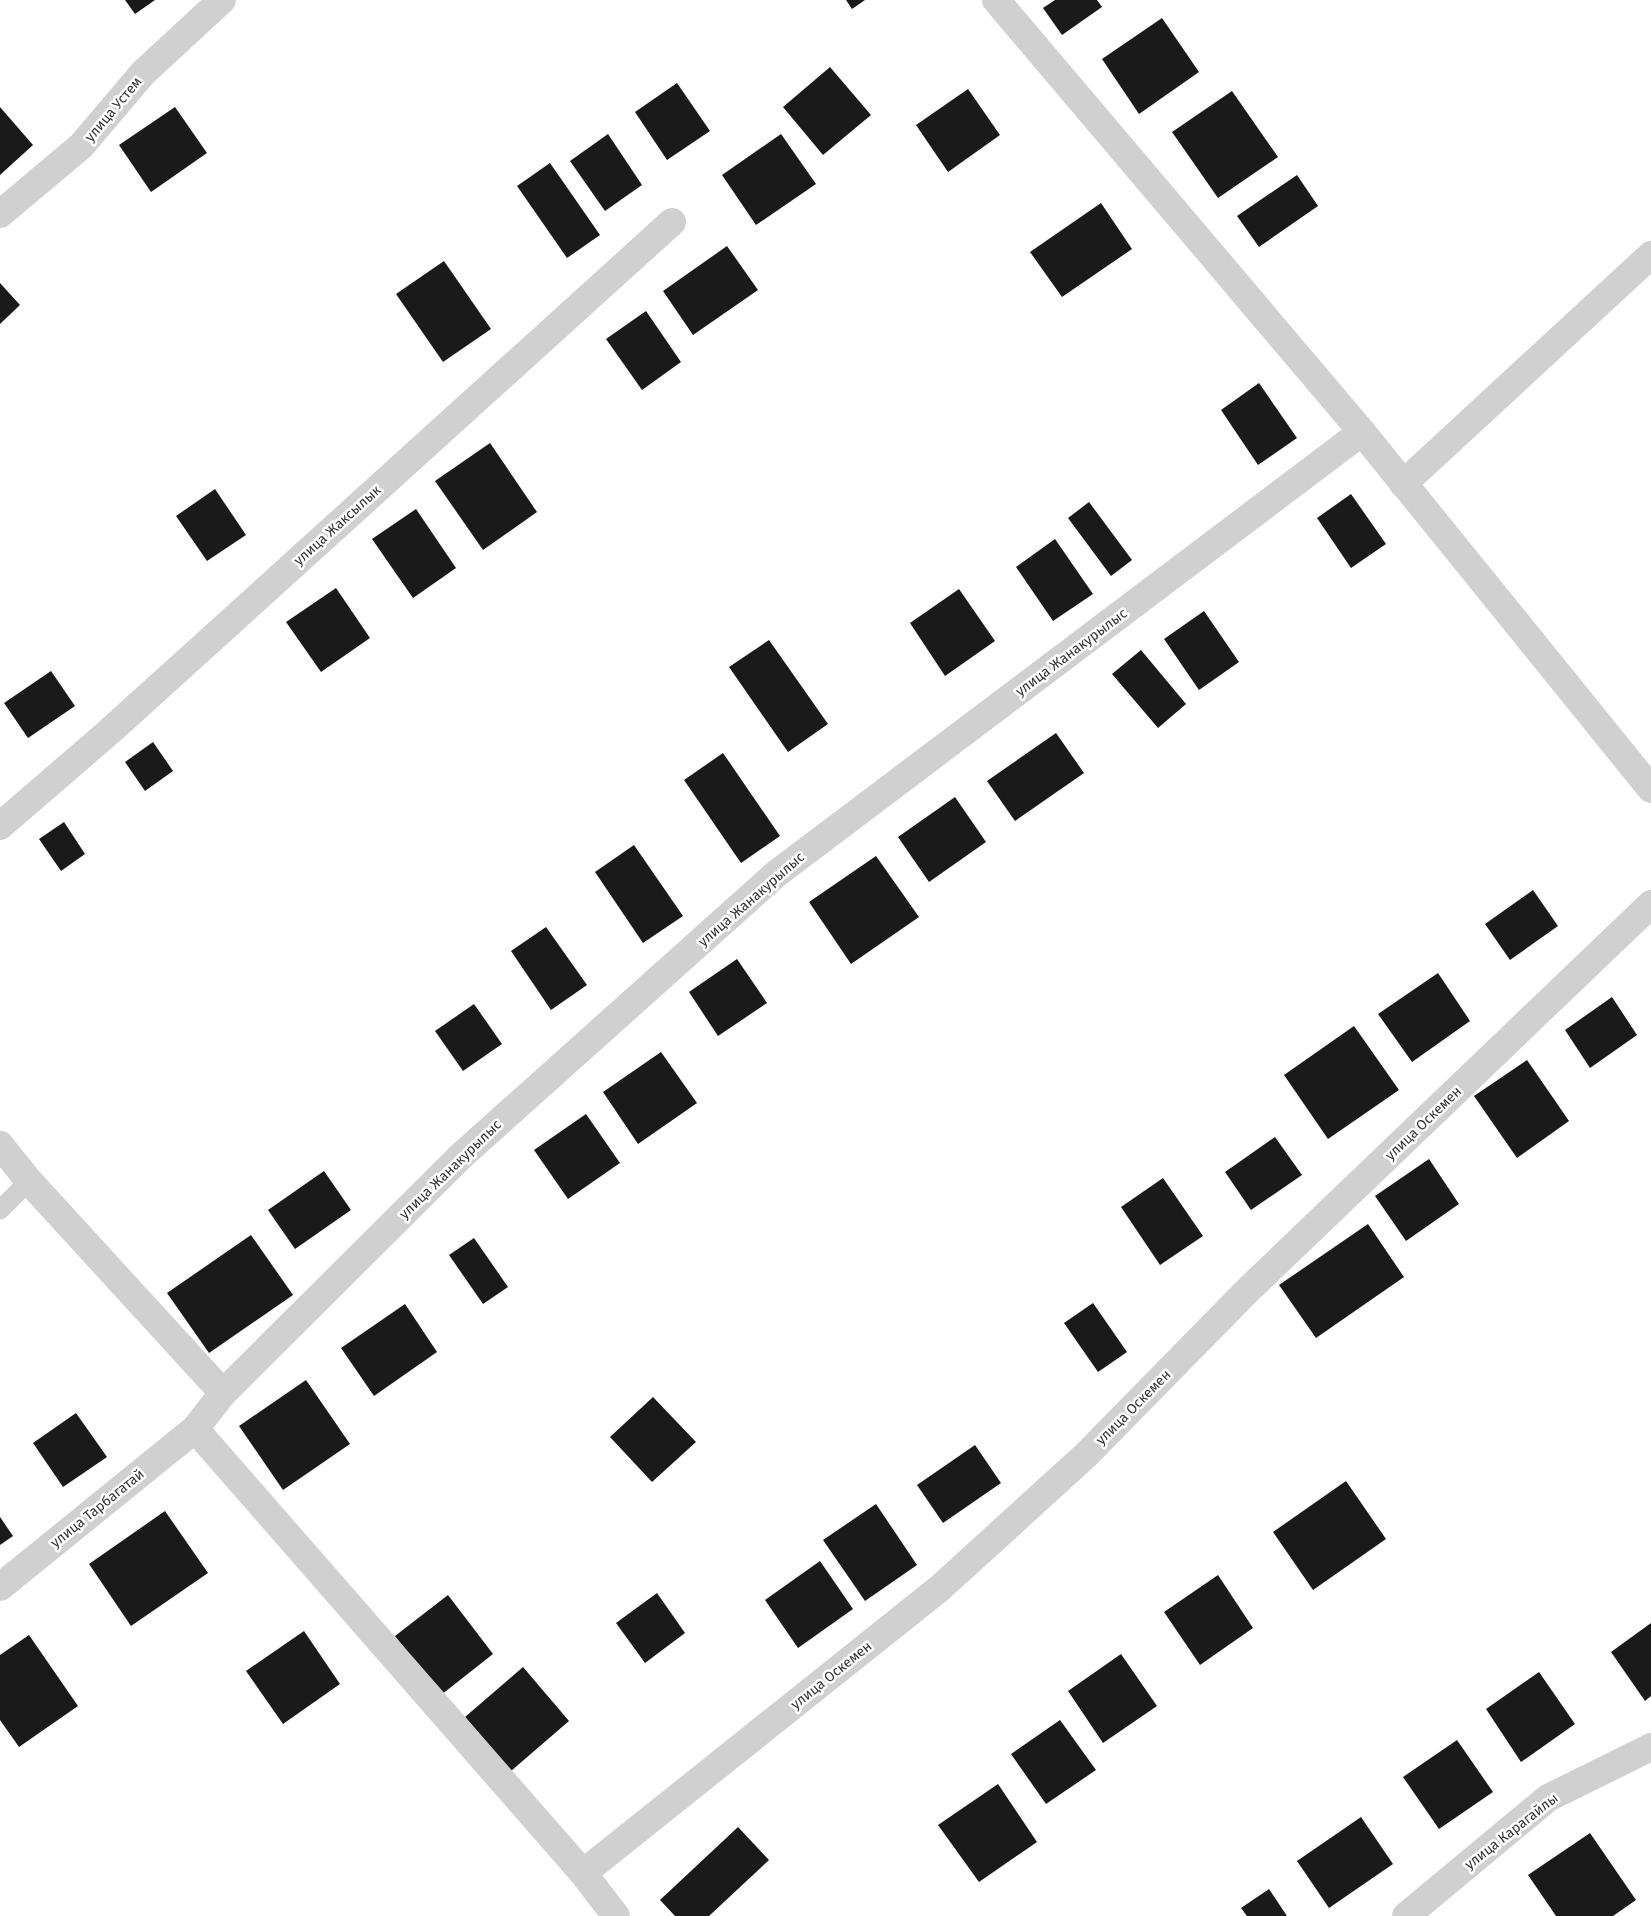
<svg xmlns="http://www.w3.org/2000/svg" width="1651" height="1916" font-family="'Fira Sans',sans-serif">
<rect width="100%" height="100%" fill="#fff"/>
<!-- building -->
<g fill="#1a1a1a">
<path d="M125,0H155L135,14Z"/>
<path d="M846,0H865L852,9Z"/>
<path d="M1055,0H1097L1102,7L1062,35L1043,8Z"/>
<path d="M1162,18L1199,72L1139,114L1102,59Z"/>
<path d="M830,67L871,115L823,155L783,107Z"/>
<path d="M677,83L710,131L667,160L635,112Z"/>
<path d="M968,89L1000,135L948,172L916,125Z"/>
<path d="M1232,91L1278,157L1218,198L1172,132Z"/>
<path d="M0,107L33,145L0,175Z"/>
<path d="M175,107L207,153L151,192L119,145Z"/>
<path d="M608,134L642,185L605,211L570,161Z"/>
<path d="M781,134L816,184L756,225L722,175Z"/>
<path d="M550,163L600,235L567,258L517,186Z"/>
<path d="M1297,175L1318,206L1259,247L1237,216Z"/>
<path d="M1101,203L1132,249L1062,297L1030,252Z"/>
<path d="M727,246L758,290L693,335L663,291Z"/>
<path d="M444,261L491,329L443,362L396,294Z"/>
<path d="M0,283L20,305L0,324Z"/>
<path d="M646,311L681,362L642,390L606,339Z"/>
<path d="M1259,383L1297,438L1258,465L1221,410Z"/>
<path d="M490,443L537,512L483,550L435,481Z"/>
<path d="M215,489L246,535L207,561L176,516Z"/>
<path d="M1351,494L1386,544L1351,568L1317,518Z"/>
<path d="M1089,502L1132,560L1111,576L1068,518Z"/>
<path d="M416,509L456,568L413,598L372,539Z"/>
<path d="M1055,539L1093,594L1053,621L1016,567Z"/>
<path d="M336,588L370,638L321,672L286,622Z"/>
<path d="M959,589L995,641L945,676L910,623Z"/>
<path d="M1204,611L1239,662L1199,690L1164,639Z"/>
<path d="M769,640L828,724L788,752L729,667Z"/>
<path d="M1141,650L1186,704L1158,728L1112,674Z"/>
<path d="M51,671L75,706L28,738L4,703Z"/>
<path d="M1056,733L1084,773L1015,821L987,781Z"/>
<path d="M153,742L173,771L145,791L125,762Z"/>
<path d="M723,753L780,836L741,863L684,780Z"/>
<path d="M955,797L986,842L929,882L898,837Z"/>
<path d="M64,822L85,854L61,871L39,839Z"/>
<path d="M634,845L683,916L643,943L595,872Z"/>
<path d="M876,856L919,917L851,964L809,902Z"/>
<path d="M1533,890L1558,926L1510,960L1485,924Z"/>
<path d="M546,927L587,985L551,1010L511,951Z"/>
<path d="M737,959L767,1003L718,1036L689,992Z"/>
<path d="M1438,973L1470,1021L1412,1062L1378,1014Z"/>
<path d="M1612,997L1637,1035L1590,1068L1565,1030Z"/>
<path d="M474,1004L502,1044L463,1071L435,1031Z"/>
<path d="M1354,1026L1399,1090L1328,1139L1284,1075Z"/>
<path d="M661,1052L697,1103L638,1144L603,1092Z"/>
<path d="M1527,1060L1569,1121L1517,1158L1474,1096Z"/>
<path d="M586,1114L620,1163L568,1199L534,1150Z"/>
<path d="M1275,1137L1302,1175L1251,1210L1225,1172Z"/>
<path d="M1429,1159L1459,1204L1406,1241L1375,1196Z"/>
<path d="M324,1171L351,1210L295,1249L268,1210Z"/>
<path d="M1163,1178L1203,1236L1160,1265L1121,1207Z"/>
<path d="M1368,1224L1404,1277L1316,1338L1279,1285Z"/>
<path d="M251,1235L293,1295L209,1353L167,1293Z"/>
<path d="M474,1238L508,1287L483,1304L449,1255Z"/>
<path d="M1093,1303L1127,1352L1098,1372L1064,1323Z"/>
<path d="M405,1304L437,1352L374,1396L341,1348Z"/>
<path d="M306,1380L350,1444L283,1490L239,1426Z"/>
<path d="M653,1397L696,1442L652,1482L610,1437Z"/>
<path d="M76,1413L107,1457L63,1487L33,1443Z"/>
<path d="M975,1445L1001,1483L943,1523L917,1485Z"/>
<path d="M1346,1481L1386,1539L1313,1590L1273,1532Z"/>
<path d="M876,1504L917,1565L865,1601L823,1540Z"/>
<path d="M165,1511L208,1573L131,1626L89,1564Z"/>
<path d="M0,1517L13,1536L0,1545Z"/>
<path d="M820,1561L853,1609L798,1648L765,1600Z"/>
<path d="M1218,1575L1253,1628L1200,1665L1164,1612Z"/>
<path d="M657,1593L685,1633L645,1663L616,1623Z"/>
<path d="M448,1595L493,1654L441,1695L395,1636Z"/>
<path d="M1651,1623V1696L1645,1701L1611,1652Z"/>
<path d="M304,1631L340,1684L283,1724L246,1671Z"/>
<path d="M29,1635L78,1706L19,1747L0,1720V1655Z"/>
<path d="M1121,1654L1157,1706L1103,1743L1068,1691Z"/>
<path d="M523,1667L569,1721L511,1771L465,1717Z"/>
<path d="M1539,1672L1575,1724L1521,1762L1486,1709Z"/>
<path d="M1060,1720L1096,1770L1046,1804L1011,1754Z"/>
<path d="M1457,1740L1493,1792L1439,1829L1403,1777Z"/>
<path d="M998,1784L1037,1842L979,1882L938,1825Z"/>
<path d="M1361,1817L1393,1864L1329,1908L1297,1861Z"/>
<path d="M738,1827L769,1860L709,1916H675L660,1900Z"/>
<path d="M1590,1833L1636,1900L1613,1916H1556L1528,1875Z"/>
<path d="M1269,1889L1287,1916H1247L1241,1908Z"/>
</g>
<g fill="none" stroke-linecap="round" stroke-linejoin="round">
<!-- lane -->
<path stroke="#d0d0d0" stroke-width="19" d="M0,1210L29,1181"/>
<!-- street -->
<g stroke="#d0d0d0" stroke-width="28">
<path d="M996,0L1362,432L1651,789"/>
<path d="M0,214L81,146L143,73L222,0"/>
<path d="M1403,484L1651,255"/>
<path d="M0,826L110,731L672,222"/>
<path d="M0,1145L29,1181L223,1393"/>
<path d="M195,1429L583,1873L616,1916"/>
<path d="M0,1587L195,1429L223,1393L461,1156L776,874L1362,432"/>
<path d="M583,1873L940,1588L1086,1455L1246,1292L1651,904"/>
<path d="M1406,1916L1548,1798L1651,1747"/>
</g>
</g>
<g text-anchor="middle" stroke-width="5" stroke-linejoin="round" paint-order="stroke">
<!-- street labels -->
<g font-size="14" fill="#333" stroke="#fff">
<text transform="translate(113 109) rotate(-50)" y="5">улица Устем</text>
<text transform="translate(337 525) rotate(-42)" y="5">улица Жаксылык</text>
<text transform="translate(1071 652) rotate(-37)" y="5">улица Жанакурылыс</text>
<text transform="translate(751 899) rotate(-41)" y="5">улица Жанакурылыс</text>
<text transform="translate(1423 1123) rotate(-44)" y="5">улица Оскемен</text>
<text transform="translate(450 1169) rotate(-44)" y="5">улица Жанакурылыс</text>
<text transform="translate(1133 1407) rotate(-45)" y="5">улица Оскемен</text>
<text transform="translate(97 1508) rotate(-39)" y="5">улица Тарбагатай</text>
<text transform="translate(831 1675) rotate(-39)" y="5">улица Оскемен</text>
<text transform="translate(1511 1831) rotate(-38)" y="5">улица Карагайлы</text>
</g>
</g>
</svg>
